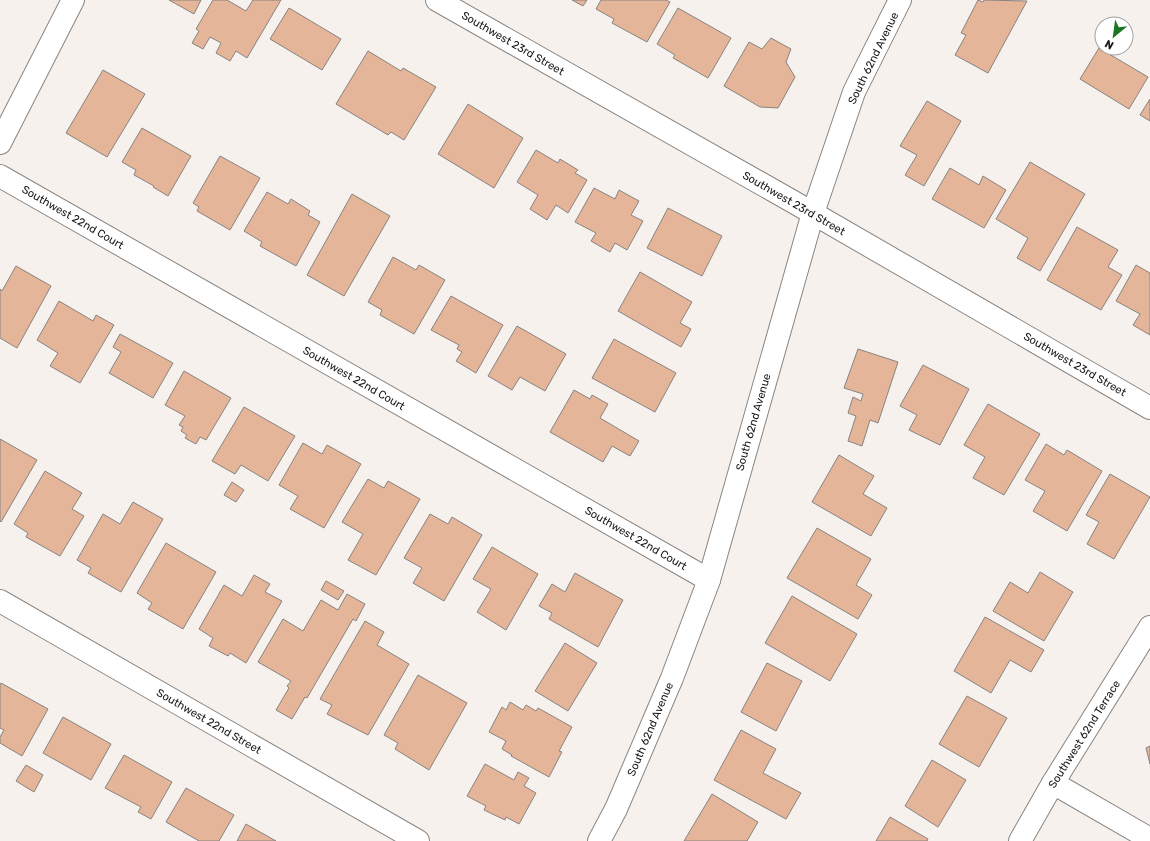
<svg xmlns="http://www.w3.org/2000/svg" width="1150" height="841" font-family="Rubik,sans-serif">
<rect width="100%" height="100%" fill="#f7f1ee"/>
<!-- building -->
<g fill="#e4b598" stroke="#888380">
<path d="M169,0H201L194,14Z"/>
<path d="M213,0H227L246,11L253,0H281L247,58L236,51L230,61L216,53L221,43L210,37L203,49L192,43L199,31L196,29Z"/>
<path d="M572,0H587L583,6Z"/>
<path d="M601,0H666L670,2L647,42L612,23L614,19L596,9Z"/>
<path d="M978,0L983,2L984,0L1027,1L988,73L955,55L966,35L961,33Z"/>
<path d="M289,8L341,39L322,70L270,39Z"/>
<path d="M678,8L731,38L708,78L673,58L675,55L657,44Z"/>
<path d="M771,38L791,49L786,62L795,77L778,108L760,107L724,86L749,42L762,49Z"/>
<path d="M1099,48L1148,77L1129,109L1080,79Z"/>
<path d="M368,51L401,71L403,68L436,87L404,140L391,132L388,135L336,104Z"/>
<path d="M103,70L145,94L107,157L66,133Z"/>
<path d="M1150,99V121L1140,115Z"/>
<path d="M927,101L961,121L924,186L905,175L917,155L900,146Z"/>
<path d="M468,104L523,138L494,188L438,154Z"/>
<path d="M142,128L191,156L168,196L153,187L154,186L134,175L136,170L122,162Z"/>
<path d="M536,150L558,163L560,159L578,170L575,173L587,180L568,213L556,205L547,220L530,209L538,195L517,182Z"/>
<path d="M220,156L260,178L230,230L197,211L199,207L193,203Z"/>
<path d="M1030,162L1085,194L1040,271L1017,258L1028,238L996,219Z"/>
<path d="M950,168L979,185L983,176L1006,190L984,228L932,199Z"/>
<path d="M594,188L615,199L619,190L639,201L631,215L643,221L627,250L615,243L610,252L591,241L596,233L575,222Z"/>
<path d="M267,192L288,204L291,199L310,211L308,215L320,222L296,266L260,246L262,242L244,231Z"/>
<path d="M352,194L390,216L344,296L307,275Z"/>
<path d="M668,208L722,236L702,276L647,248Z"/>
<path d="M1077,227L1118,250L1108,267L1122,275L1101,310L1047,280Z"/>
<path d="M393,257L416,270L419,265L445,280L414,334L380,315L382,310L368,302Z"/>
<path d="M1136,265L1150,273V335L1133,325L1140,314L1116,301Z"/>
<path d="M16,266L51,286L17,348L0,338V289L2,291Z"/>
<path d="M640,272L692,302L680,323L691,329L681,347L618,311Z"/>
<path d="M451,296L503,325L476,373L456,361L462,352L457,349L459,345L431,330Z"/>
<path d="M59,301L93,321L96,315L114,325L80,383L50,366L58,353L37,340Z"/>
<path d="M517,326L566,354L545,391L520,377L512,390L488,376Z"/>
<path d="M120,334L173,363L153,398L109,373L121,352L113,347Z"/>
<path d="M614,339L676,373L655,412L592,378Z"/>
<path d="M858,349L898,362L878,423L870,420L862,446L848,441L856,416L848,413L853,397L861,401L863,394L844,388Z"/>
<path d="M923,365L969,389L940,445L909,430L917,415L900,406Z"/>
<path d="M184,371L231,398L206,440L200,437L196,444L185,438L187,435L181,431L183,427L179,425L185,416L165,405Z"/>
<path d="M574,390L590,399L592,395L608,404L600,418L639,441L630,456L612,446L603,462L550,432Z"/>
<path d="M988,404L1040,434L1004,495L973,478L985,457L964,445Z"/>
<path d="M244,407L295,436L268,481L241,465L235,474L212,461Z"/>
<path d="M0,439L37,460L1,522L0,521Z"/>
<path d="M303,443L322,454L327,445L361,464L324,528L290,509L298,496L279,485Z"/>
<path d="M1046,444L1064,455L1067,450L1102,471L1067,531L1033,511L1045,491L1025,480Z"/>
<path d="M839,455L874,476L863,494L887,508L871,536L812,502Z"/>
<path d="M45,471L82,493L72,509L84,516L60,556L26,537L28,533L14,524Z"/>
<path d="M1110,474L1150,497L1114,559L1087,544L1099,522L1086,515Z"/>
<path d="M368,479L384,488L388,481L420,499L376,575L348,560L363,534L342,522Z"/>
<path d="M232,482L244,490L236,502L224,495Z"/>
<path d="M133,502L163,519L121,592L88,573L91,568L77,560L103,514L120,524Z"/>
<path d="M430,514L448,524L452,517L482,535L444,601L413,583L422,568L404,558Z"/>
<path d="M817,528L871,559L856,585L872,595L858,619L787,578Z"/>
<path d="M166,543L216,572L183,629L148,609L152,603L137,593Z"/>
<path d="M492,547L538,574L506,630L477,612L491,589L473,579Z"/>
<path d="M1040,572L1073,592L1044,641L993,611L1010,582L1028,593Z"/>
<path d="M575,573L623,600L598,647L549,619L552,613L539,606L552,584L565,592Z"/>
<path d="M254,575L270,584L265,592L282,601L246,663L230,653L228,656L209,646L213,638L199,629L224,585L242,596Z"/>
<path d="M326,581L344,591L338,600L321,590Z"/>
<path d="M347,594L365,604L356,621L353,619L307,698L305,697L292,719L276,710L289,688L287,686L291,681L258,662L283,619L303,631L321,600L338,610Z"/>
<path d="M792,596L857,634L830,681L765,643Z"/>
<path d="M985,617L1044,650L1031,672L1010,660L991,693L954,671Z"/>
<path d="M365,621L384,632L377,645L409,664L368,735L327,714L332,705L320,699Z"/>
<path d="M565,643L597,663L568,711L535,691Z"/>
<path d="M767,663L802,681L776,731L741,712Z"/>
<path d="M418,675L467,703L429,770L395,749L398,743L384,735Z"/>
<path d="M1,683L48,709L22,756L0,743V737L4,730L0,728V685Z"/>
<path d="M967,696L1007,718L979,767L939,744Z"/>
<path d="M510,702L523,710L526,705L536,711L538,708L572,727L559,751L562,752L549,777L511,756L512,755L502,749L506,741L489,732L502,707L506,710Z"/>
<path d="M63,717L111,744L91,780L43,753Z"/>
<path d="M741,730L776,749L763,773L801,793L786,819L714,780Z"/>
<path d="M1150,746V764L1146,748Z"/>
<path d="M124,755L172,782L151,819L138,812L141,807L105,788Z"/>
<path d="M932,760L966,780L938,827L905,806Z"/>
<path d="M485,764L514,780L518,772L529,778L524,786L536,793L519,824L506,817L505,820L484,810L486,806L467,796Z"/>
<path d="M26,765L43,775L34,792L16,781Z"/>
<path d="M186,788L234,815L219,841H199L166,822Z"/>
<path d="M712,794L758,822L747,841H684Z"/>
<path d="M890,817L928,839L927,841H876Z"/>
<path d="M246,824L276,841H237Z"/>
</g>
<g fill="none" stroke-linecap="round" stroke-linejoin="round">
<defs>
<g id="minor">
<path d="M437,0L790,200L1150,408"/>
<path d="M0,143L73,0"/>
<path d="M0,176L709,580"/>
<path d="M0,601L418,841"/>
<path d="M1053,783L1150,839"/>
<path d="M1020,841L1053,783L1150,627"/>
</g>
<path id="tertiary" d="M599,841L616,809L672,678L709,580L813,213L854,92L900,0"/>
</defs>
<!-- minor casing -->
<use href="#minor" stroke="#8a8581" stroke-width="24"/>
<!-- tertiary casing -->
<use href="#tertiary" stroke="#8a8581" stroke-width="24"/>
<!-- minor -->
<use href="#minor" stroke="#fff" stroke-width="22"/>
<!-- tertiary -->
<use href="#tertiary" stroke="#fff" stroke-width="22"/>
</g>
<g text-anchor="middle" stroke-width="3" stroke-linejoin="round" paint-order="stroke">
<!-- street labels -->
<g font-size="11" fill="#191716" stroke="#fff">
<text transform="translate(513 43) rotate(30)" y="4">Southwest 23rd Street</text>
<text transform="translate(873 58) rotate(-64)" y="4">South 62nd Avenue</text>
<text transform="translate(794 203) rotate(30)" y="4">Southwest 23rd Street</text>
<text transform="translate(73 217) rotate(30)" y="4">Southwest 22nd Court</text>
<text transform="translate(1075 364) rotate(30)" y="4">Southwest 23rd Street</text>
<text transform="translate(354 378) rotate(30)" y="4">Southwest 22nd Court</text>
<text transform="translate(753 422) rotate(-74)" y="4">South 62nd Avenue</text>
<text transform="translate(636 538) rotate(30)" y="4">Southwest 22nd Court</text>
<text transform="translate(209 721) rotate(30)" y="4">Southwest 22nd Street</text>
<text transform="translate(650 729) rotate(-67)" y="4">South 62nd Avenue</text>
<text transform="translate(1084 734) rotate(-58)" y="4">Southwest 62nd Terrace</text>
</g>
</g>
<!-- north arrow -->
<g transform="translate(1114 36) rotate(209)"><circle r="19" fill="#ffffff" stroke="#a3a2a2"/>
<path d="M0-3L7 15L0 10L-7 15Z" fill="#1d7623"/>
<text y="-6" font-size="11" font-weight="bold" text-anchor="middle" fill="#191716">N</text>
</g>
</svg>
